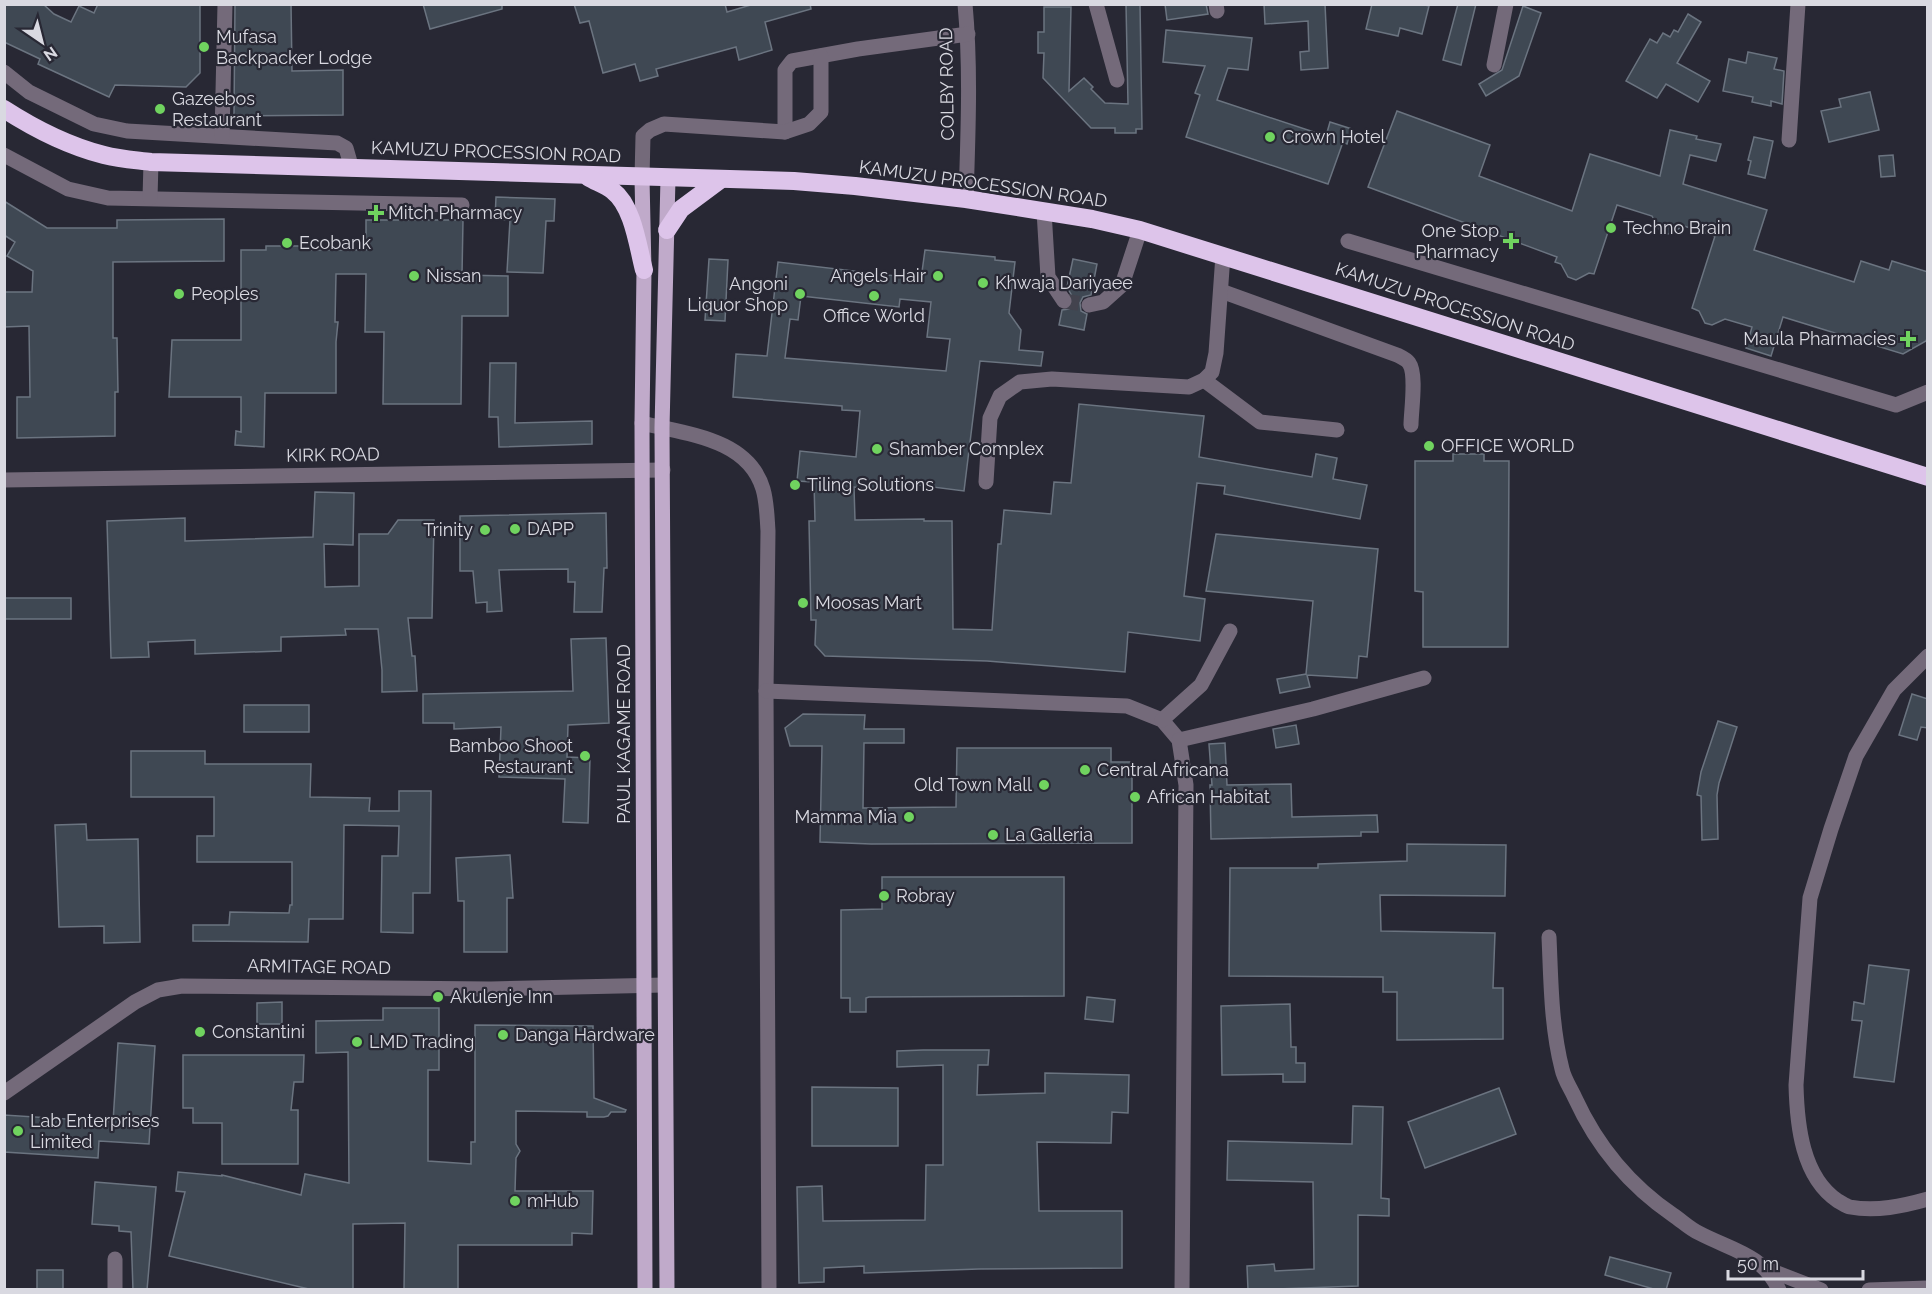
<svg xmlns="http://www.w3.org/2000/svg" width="1932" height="1294" font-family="Raleway,sans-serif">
<rect width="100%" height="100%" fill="#282834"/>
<!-- building -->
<g fill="#3f4853" stroke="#6b7480" stroke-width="1.5" fill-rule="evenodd">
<path d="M4,4H43L54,14L71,22L79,6L94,13L98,4H200V73L186,87L115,85L109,97L38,64L40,59L4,42Z"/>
<path d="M235,4H291L292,71L343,70V115L234,116Z"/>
<path d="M423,4H502V9L430,29Z"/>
<path d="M574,4H725L727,12L754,4H810L811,9L765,22L772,50L739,60L736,47L656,69L658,76L640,81L635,64L603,73L589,21L580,23Z"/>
<path d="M1126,4H1140L1142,129H1136V133H1115V128H1091L1043,78L1044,53H1038V32H1044V7H1071L1069,91L1084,78L1093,87L1091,89L1105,103L1128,104Z"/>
<path d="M1165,4H1206L1208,14L1167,20Z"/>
<path d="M1264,4H1325L1328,68L1301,70L1300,52L1309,51L1308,21L1265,24Z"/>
<path d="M1372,4H1421L1429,6L1422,34L1400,28L1398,36L1366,29Z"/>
<path d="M1458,4H1476L1461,65L1443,60Z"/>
<path d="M1523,6L1541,13L1519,76L1486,96L1479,84L1502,70Z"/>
<path d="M1688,14L1701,22L1677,63L1710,81L1698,102L1666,84L1657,98L1626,81L1650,39L1657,43L1663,33L1670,37L1674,30L1678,32Z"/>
<path d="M1166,30L1252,38L1248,70L1228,68L1217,100L1326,136L1330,122L1352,129L1347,144L1343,142L1328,184L1186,137L1200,95L1195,93L1205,66L1163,62Z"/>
<path d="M1748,52L1777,58L1774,69L1784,71L1782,104L1771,101V106L1752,102L1753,97L1723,91L1729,59L1746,63Z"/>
<path d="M1870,92L1879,130L1829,142L1821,111L1841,107L1839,99Z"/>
<path d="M1397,111L1490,145L1479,176L1572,211L1590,154L1660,176L1670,130L1697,136L1696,139L1721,144L1716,161L1690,155L1683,184L1767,210L1754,250L1854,282L1861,261L1889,270L1892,261L1928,272V336L1926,341L1903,354L1783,317L1771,356L1746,348L1752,327L1725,319L1712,325L1705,323L1699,311L1692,308L1715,236L1684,226L1668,234L1660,231L1652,216L1617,205L1594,274L1589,273L1576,280L1568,277L1561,264L1555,262L1557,257L1368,187Z"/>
<path d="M1754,137L1773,141L1765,178L1748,174L1751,161L1748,160Z"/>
<path d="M1893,155L1895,176L1881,177L1879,156Z"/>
<path d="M496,197L555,199L554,221H546L543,273L507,272L510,220L495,219Z"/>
<path d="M4,201L47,228H117V220L224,219V261L113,262V338H117L118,392H115V436L17,438V397H30L29,326L4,327V292H32L33,271L7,256L15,242L4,235Z"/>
<path d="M366,220H463L462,275L508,276V316H462L461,404H383L384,332H365L366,274H336L335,322H338L336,342V393H265L264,447L235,445L236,431L241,432V397H169L172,340H241V250H266V246H300V250H366Z"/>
<path d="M925,250L995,257V260L1015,262L1009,313L1021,330L1019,350L1043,352L1041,366L980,361L964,491L894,482L893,490L854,487L855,520L924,519V521H952L953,629L992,630L998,544H1001L1004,510L1051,514L1054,482L1071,483L1079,404L1204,416L1199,457L1312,477L1316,454L1337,458L1333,479L1367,485L1360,519L1224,494L1225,486L1197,483L1184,596L1205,599L1200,641L1128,632L1125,672L987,661L825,656L815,645L816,620H811L809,521H815L814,482L797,481L800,451L856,457L860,411L842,410V406L733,397L736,354L767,356L778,262L921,279ZM801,296L899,307L900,299L931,302L927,337L950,339L946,371L785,358L790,319L798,320Z"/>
<path d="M709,259L728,260L725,321L705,320Z"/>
<path d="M1073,259L1097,264L1091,295L1083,297L1080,303L1081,311L1087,314L1084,330L1059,325L1062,310L1069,309L1073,305L1072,296L1067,287Z"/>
<path d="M490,363H516L515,423L592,421V444L499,447L498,417H489Z"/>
<path d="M1453,454H1484V461H1509L1508,647H1423V592L1415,591V461H1453Z"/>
<path d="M315,492L354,493L353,545L324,544L325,587L359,586V534H388L398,520H434L432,618H408L412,656H415L417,691L382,692V670L378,629H345L346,635L281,637V651L195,654V640L148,642L149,657L111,658L107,521L185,518V541L313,537Z"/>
<path d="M606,513L607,568H604L602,612H574L575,582H568V569L499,570L502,611L487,612V602L476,603L473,571H460V516Z"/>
<path d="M1216,534L1378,549L1367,657L1359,656L1357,678L1307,675L1310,687L1280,693L1277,679L1306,674L1313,601L1206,591Z"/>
<rect x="4" y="598" width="67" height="21"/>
<path d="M606,638L609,723L568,725L567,757L590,758L588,823L563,822L565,779L499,777L501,727L454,729V723H423V694L573,691L571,639Z"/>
<path d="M1912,694L1928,699V728L1921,727L1917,740L1899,735Z"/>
<rect x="244" y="705" width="65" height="27"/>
<path d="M803,714L865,715L864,729H904V743H864L863,808L956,807L957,748H1111V762H1132V843L871,844L820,842L822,746H790L785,728Z"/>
<path d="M1718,721L1737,727L1719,783L1717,795L1718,839L1702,840L1701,796L1697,795L1701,772Z"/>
<path d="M1296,725L1299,744L1276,748L1273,729Z"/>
<path d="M1225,743L1227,785L1291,784L1292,817L1377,815L1378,832H1361V836L1211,839L1210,785H1212L1209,744Z"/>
<path d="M131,751H205V764H311L310,797L370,798L369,811H399V791H431L430,893H413V933L381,932L382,856H398L399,826L344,825L343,919H309L308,942L193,941V925H229L230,912L289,913L290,905H292V862H197V836H214V797H131Z"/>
<path d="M86,824L87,840L138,839L140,942L104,943V926L59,927L55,825Z"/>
<path d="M1407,844L1506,845L1505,896L1380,895L1381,931L1495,933L1493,988H1503V1039L1397,1040V992H1383V977L1229,976L1230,868H1318V864L1407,861Z"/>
<path d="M510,855L513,898H507V952H464V901H458L456,858Z"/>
<path d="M882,877H1064V996L869,997L866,998V1012H850V998H841V910L882,909Z"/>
<path d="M1869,965L1909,970L1894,1082L1854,1077L1862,1021L1852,1020L1854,1002L1864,1004Z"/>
<path d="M1087,997L1115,1000L1113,1022L1085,1019Z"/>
<path d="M282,1002V1024H257V1003Z"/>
<path d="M1290,1004L1291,1047H1296V1063H1305V1082H1283V1074L1222,1075L1221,1006Z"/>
<path d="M383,1008H439V1070H428V1161L471,1164V1142H475V1025L593,1026L594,1098L626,1110L625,1112H611L608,1116L604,1117H587V1112L516,1111V1144L520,1151L516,1158L515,1191H593L592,1234L572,1233V1245H458V1290H404L405,1223L353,1224V1290H313L169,1256L185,1192L176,1191L178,1172L222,1176V1175L301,1195L305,1174L349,1183L348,1052L316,1053V1021L383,1020Z"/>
<path d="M118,1043L155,1046L149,1144L99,1141L98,1158L4,1152V1115L113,1122Z"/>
<path d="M923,1050H989L988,1065H978L977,1095L1045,1093V1073L1129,1075L1128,1113L1112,1112L1111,1143L1037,1142L1039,1211H1122V1268L979,1269L864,1273V1266L824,1268V1282L799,1283L797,1187L822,1186L823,1221L925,1220L926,1165H943V1065L897,1067V1051Z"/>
<path d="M183,1055H304L303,1082H294L291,1110H298V1164H222V1123H193V1108H183Z"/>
<path d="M812,1087L898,1088V1146H812Z"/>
<path d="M1499,1088L1516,1134L1425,1168L1408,1122Z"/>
<path d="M1353,1106L1383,1107L1381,1198L1389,1199V1216L1358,1215V1286L1248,1290L1247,1266L1274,1264L1275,1271L1314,1269L1313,1182L1227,1180L1228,1141L1352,1144Z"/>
<path d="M95,1182L156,1187L147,1290H133L131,1232L119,1231V1226L92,1224Z"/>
<path d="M1610,1257L1671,1273L1666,1290H1657L1605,1275Z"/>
<rect x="37" y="1270" width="26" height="20"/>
</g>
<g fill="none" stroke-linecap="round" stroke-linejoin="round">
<!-- minor-tunnel -->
<path stroke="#43434e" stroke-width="15" stroke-dasharray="15 8" stroke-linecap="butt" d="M1064,301L1089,305"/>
<!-- minor -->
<g stroke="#746a7a" stroke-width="15">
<path d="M965,4C971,69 968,134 966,199"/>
<path d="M1096,4L1117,80"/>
<path d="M1216,4L1217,11"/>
<path d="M1494,65L1506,4"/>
<path d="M4,72L29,92L94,124L127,131L337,143L346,148L352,169"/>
<path d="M785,132V70L792,61L858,49L968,34"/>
<path d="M222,136L225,4"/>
<path d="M1789,140L1798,4"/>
<path d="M4,155L68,189L108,198L462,205"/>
<path d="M642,178L643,136L650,130L664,124L785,132L809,124L821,112V56"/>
<path d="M150,198L151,162"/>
<path d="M1044,211L1048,277L1064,301"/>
<path d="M1348,241L1896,405L1928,392"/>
<path d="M1221,291L1397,355C1401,357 1406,359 1409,363C1417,374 1411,411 1411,425"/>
<path d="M1089,305L1103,302L1122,285L1140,230"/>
<path d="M1204,380L1260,422L1337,430"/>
<path d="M642,423C685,434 748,438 763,489C767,503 767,517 768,531L766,691L769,1290"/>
<path d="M4,480L663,470"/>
<path d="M986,482L990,418L1000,396L1020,382L1052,379L1189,387L1204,380L1212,372L1216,353L1223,255"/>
<path d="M1928,656L1894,690L1856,756L1831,829L1810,898L1796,1085C1797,1125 1802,1177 1838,1201C1842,1203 1846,1206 1850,1207C1876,1212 1903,1206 1928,1199"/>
<path d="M766,691L1127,706L1162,720L1179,740L1186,785L1182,1290"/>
<path d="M1162,720L1201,685L1230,631"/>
<path d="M1179,740L1313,709L1424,678"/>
<path d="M1549,937C1551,981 1551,1026 1562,1069C1564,1079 1571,1089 1575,1098C1597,1146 1629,1185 1673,1215C1682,1221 1690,1229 1699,1233C1731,1250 1763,1254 1779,1290"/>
<path d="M4,1093L135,1002L158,990L182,986L491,989L664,985"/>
<path d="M1767,1269L1821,1290"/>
<path d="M115,1290V1259"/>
<path d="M1869,1290L1928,1288"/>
</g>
<!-- major -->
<g stroke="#c0aaca" stroke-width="15">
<path d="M642,178L644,270L642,423L645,1290"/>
<path d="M667,1290L662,428L668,178"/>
</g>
<!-- highway -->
<g stroke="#ddc4ea" stroke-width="18">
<path d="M4,109C35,129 69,146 104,155C119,159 135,160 151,162L794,181L855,186L966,199L1092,219L1140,230L1928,477"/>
<path d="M588,177C596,182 606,185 613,191C633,206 638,247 644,270"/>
<path d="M667,230L681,209L720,180"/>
</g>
</g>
<!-- markers -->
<g fill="#70d35f" stroke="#282834" stroke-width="2">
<circle cx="204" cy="47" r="6"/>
<circle cx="160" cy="109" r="6"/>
<circle cx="1270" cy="137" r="6"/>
<path d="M373 204h6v6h6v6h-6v6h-6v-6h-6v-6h6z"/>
<circle cx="1611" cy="228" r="6"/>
<path d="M1508 232h6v6h6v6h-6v6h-6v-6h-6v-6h6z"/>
<circle cx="287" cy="243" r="6"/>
<circle cx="414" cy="276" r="6"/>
<circle cx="938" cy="276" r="6"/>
<circle cx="983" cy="283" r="6"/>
<circle cx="179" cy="294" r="6"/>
<circle cx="800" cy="294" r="6"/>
<circle cx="874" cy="296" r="6"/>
<path d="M1905 330h6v6h6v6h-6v6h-6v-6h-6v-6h6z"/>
<circle cx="1429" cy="446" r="6"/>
<circle cx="877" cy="449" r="6"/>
<circle cx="795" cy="485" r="6"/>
<circle cx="515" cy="529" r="6"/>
<circle cx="485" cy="530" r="6"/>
<circle cx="803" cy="603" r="6"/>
<circle cx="585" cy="756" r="6"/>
<circle cx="1085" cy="770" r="6"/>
<circle cx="1044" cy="785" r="6"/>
<circle cx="1135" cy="797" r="6"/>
<circle cx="909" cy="817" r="6"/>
<circle cx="993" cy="835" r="6"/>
<circle cx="884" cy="896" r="6"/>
<circle cx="438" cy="997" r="6"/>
<circle cx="200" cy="1032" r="6"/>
<circle cx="503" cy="1035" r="6"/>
<circle cx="357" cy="1042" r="6"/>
<circle cx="18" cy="1131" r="6"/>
<circle cx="515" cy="1201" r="6"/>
</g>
<g text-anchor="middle" stroke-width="4.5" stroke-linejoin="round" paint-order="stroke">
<!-- poi labels -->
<g font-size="18" fill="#d9d9e1" stroke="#282834" text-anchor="start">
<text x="216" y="43">Mufasa<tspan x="216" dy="21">Backpacker Lodge</tspan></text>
<text x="172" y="105">Gazeebos<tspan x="172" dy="21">Restaurant</tspan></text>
<text x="1282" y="143">Crown Hotel</text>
<text x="388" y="219">Mitch Pharmacy</text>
<text x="1623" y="234">Techno Brain</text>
<text x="1499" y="237" text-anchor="end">One Stop<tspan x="1499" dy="21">Pharmacy</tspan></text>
<text x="299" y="249">Ecobank</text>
<text x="426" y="282">Nissan</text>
<text x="926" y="282" text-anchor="end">Angels Hair</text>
<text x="995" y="289">Khwaja Dariyaee</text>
<text x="788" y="290" text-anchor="end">Angoni<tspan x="788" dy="21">Liquor Shop</tspan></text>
<text x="191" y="300">Peoples</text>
<text x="874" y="322" text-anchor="middle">Office World</text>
<text x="1896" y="345" text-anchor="end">Maula Pharmacies</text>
<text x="1441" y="452">OFFICE WORLD</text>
<text x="889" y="455">Shamber Complex</text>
<text x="807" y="491">Tiling Solutions</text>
<text x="527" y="535">DAPP</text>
<text x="473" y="536" text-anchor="end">Trinity</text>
<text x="815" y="609">Moosas Mart</text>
<text x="573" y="752" text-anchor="end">Bamboo Shoot<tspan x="573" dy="21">Restaurant</tspan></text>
<text x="1097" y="776">Central Africana</text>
<text x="1032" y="791" text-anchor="end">Old Town Mall</text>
<text x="1147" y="803">African Habitat</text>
<text x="897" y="823" text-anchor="end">Mamma Mia</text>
<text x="1005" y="841">La Galleria</text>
<text x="896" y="902">Robray</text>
<text x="450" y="1003">Akulenje Inn</text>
<text x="212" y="1038">Constantini</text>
<text x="515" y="1041">Danga Hardware</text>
<text x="369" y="1048">LMD Trading</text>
<text x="30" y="1127">Lab Enterprises<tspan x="30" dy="21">Limited</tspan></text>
<text x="527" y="1207">mHub</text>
</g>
<!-- street labels -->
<g font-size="18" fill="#d9d9e1" stroke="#282834">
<text transform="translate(947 84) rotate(-91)" y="6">COLBY ROAD</text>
<text transform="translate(496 152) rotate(2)" y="6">KAMUZU PROCESSION ROAD</text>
<text transform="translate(983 184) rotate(8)" y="6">KAMUZU PROCESSION ROAD</text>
<text transform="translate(1455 307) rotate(18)" y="6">KAMUZU PROCESSION ROAD</text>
<text transform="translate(333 455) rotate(-1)" y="6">KIRK ROAD</text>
<text transform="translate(624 734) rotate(-90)" y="6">PAUL KAGAME ROAD</text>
<text transform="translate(319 967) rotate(1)" y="6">ARMITAGE ROAD</text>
</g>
</g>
<!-- border -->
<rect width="1932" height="1294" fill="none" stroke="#d9d9e1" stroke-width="12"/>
<!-- north arrow -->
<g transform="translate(42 42) rotate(145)" stroke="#282834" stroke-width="4.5" paint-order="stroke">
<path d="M0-4.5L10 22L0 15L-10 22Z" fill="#d9d9e1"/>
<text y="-9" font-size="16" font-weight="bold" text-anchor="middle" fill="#d9d9e1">N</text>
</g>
<!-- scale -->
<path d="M1728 1270v9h135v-9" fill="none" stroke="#d9d9e1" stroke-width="3"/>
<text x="1737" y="1270" font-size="18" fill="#d9d9e1" stroke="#282834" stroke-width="4.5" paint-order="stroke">50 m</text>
</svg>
